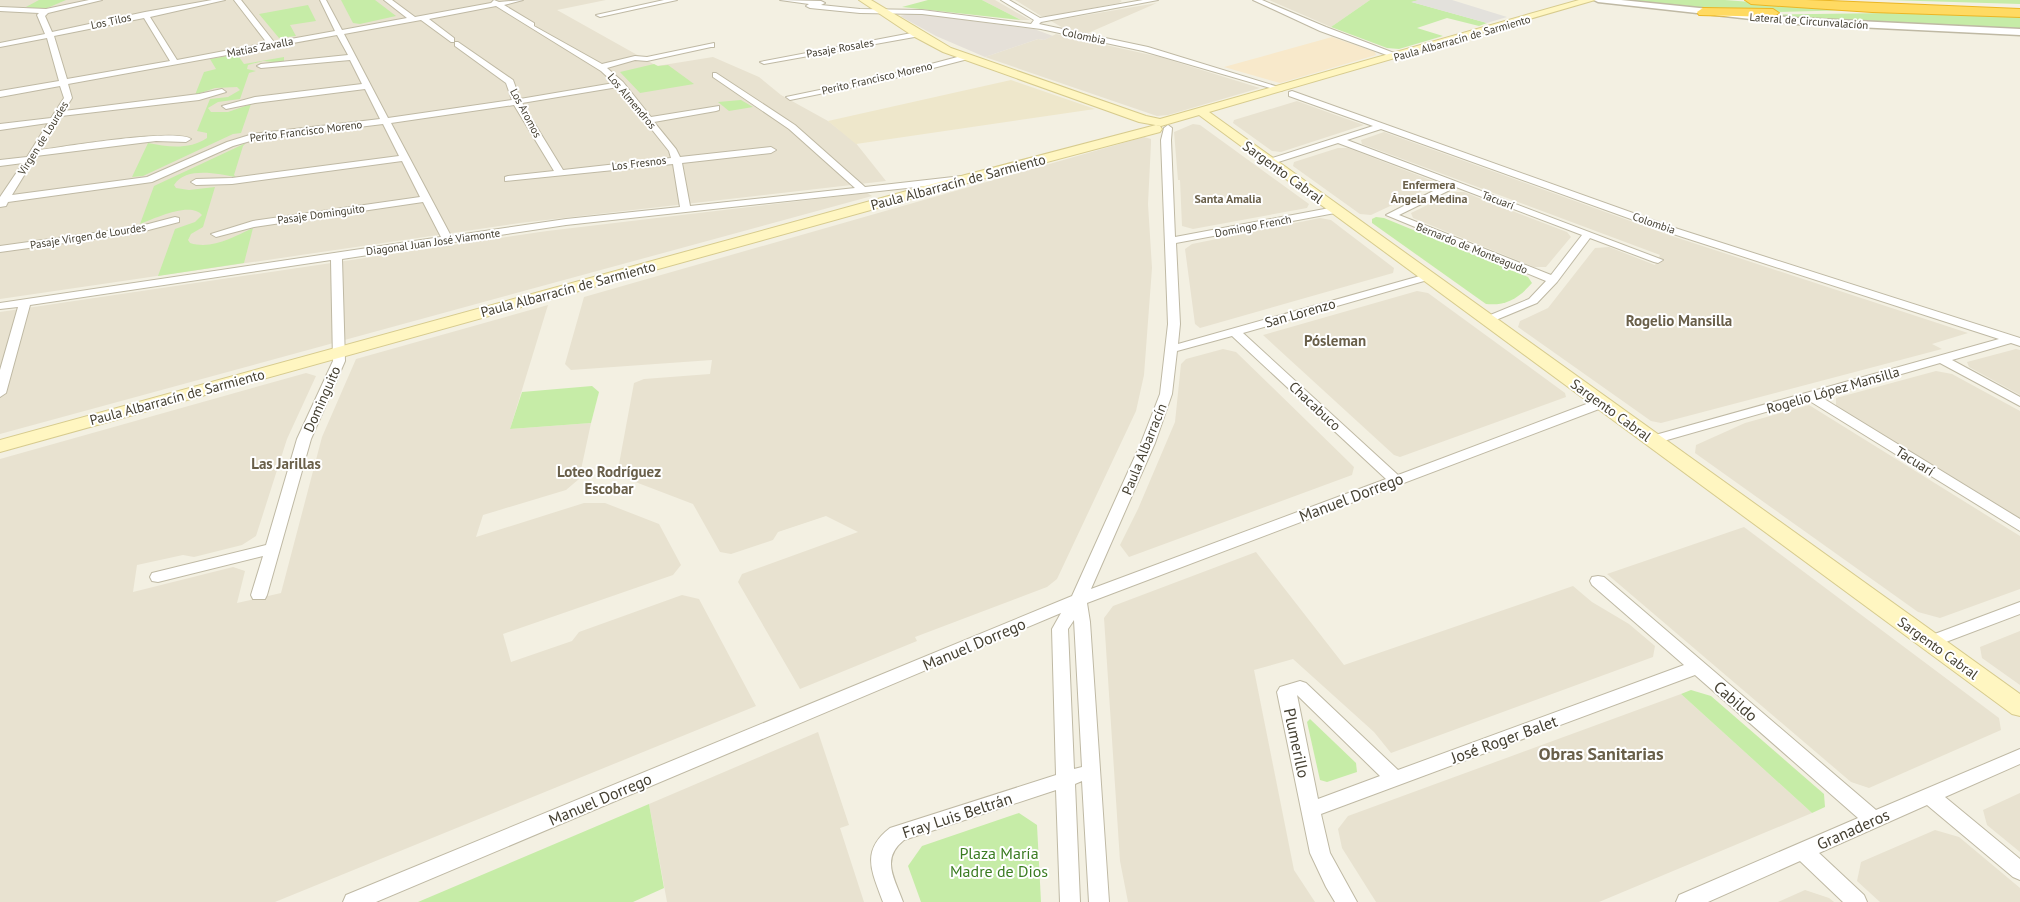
<svg xmlns="http://www.w3.org/2000/svg" width="2020" height="902" font-family="'PT Sans',sans-serif">
<rect width="100%" height="100%" fill="#f3f0e2"/>
<!-- residential -->
<g fill="#e8e2d0">
<path d="M0,0H606L557,10L657,66L713,57L759,77L781,95L828,121L855,142L886,181L520,223L0,299Z"/>
<path d="M982,0H995L1030,20H1021Z"/>
<path d="M1015,0H1120L1122,1L1119,3L1049,16H1041Z"/>
<path d="M1269,0H1370L1331,27Z"/>
<path d="M1157,3L1088,33L1065,29L1051,21Z"/>
<path d="M1056,34L1160,57L1260,88L1168,115L1157,116L985,57L1038,39L1044,40Z"/>
<path d="M1297,101L1330,113L1364,125L1281,152L1272,151L1233,123L1234,120Z"/>
<path d="M1193,124L1200,125L1309,204L1307,208L1193,229L1182,226L1180,180H1178L1174,132Z"/>
<path d="M1384,132L1669,235L1968,333L1932,344L1942,349L1661,423L1651,421L1518,327L1520,321L1548,308L1595,248L1609,247L1655,265L1660,255L1362,144L1361,140Z"/>
<path d="M1144,137L1151,139V143L1148,204L1152,268L1144,375L1136,411L1057,579L1047,587L915,637L917,641L800,689L738,582L742,574L858,532L826,516L778,532L773,540L731,554L720,552L693,504L617,475L634,383L644,379L710,374L712,360L571,370L565,364L584,297Z"/>
<path d="M1338,148H1348L1433,181L1435,185L1371,215L1360,214L1293,166L1294,162Z"/>
<path d="M1454,192H1464L1489,202L1567,232L1571,237L1546,267H1534L1413,218L1411,213Z"/>
<path d="M867,193L872,196L0,434V312L547,231Z"/>
<path d="M1320,218L1331,220L1340,227L1394,268L1393,273L1200,328L1195,324L1185,249L1192,244Z"/>
<path d="M1417,291L1428,293L1565,393L1566,397L1400,457L1394,455L1263,335Z"/>
<path d="M548,305L510,429L591,423L579,479L566,490L483,515L476,537L584,503H605L659,524L681,565L673,575L503,634L511,662L572,641L579,632L682,595L699,599L756,706L275,902H0V459L306,373L316,376L287,439L256,536L242,545L194,557L183,555L137,565L133,592L233,567L245,571L237,603L281,593L322,437L356,359Z"/>
<path d="M1223,349L1236,352L1349,462L1354,467L1352,475L1129,557L1120,545L1138,509L1175,422L1181,364L1186,359Z"/>
<path d="M2016,349L2020,350V395L1969,367L1967,362Z"/>
<path d="M1936,371L1952,374L2020,411V518L1836,406V398Z"/>
<path d="M1809,405L2020,536V589L1940,618L1918,612L1695,453L1696,445L1745,423Z"/>
<path d="M1744,527L1999,718L2001,730L1869,788L1851,782L1607,574Z"/>
<path d="M1256,552L1344,665L1573,586L1592,602L1629,624L1655,646L1653,657L1391,753L1374,732L1293,659L1254,670L1294,870L1315,902H1128L1120,861L1104,618L1113,606Z"/>
<path d="M2020,631V685L1982,658L1980,647Z"/>
<path d="M1681,694L1812,813L1599,902H1376L1342,848L1338,829L1348,816Z"/>
<path d="M818,732L849,825L840,828L864,902H667L649,804Z"/>
<path d="M2020,793V852L1987,825L1983,810Z"/>
<path d="M1935,830L1959,837L2020,888V902H1880L1857,881L1861,862Z"/>
<path d="M1805,890L1829,898L1834,902H1778Z"/>
</g>
<!-- commercial -->
<path fill="#f8e9cb" d="M1332,37L1375,52L1376,55L1280,83L1224,67Z"/>
<!-- industrial -->
<path fill="#e5e0d8" d="M912,13L1034,29L1053,36L1044,40L1038,39L985,57L936,36L900,16Z"/>
<!-- education -->
<path fill="#eee7cb" d="M1011,80L1095,109L856,144L828,121Z"/>
<!-- green -->
<g fill="#c6eca7">
<path d="M39,0H66L45,9L26,7Z"/>
<path d="M341,0H375L396,16L360,24L353,23Z"/>
<path d="M928,0H982L1021,20L902,7Z"/>
<path d="M1370,0H1419L1412,2L1487,23L1479,26L1447,18L1417,28L1443,36L1399,49L1387,48L1331,27Z"/>
<path d="M1620,0H1725L1856,10L1737,13Z"/>
<path d="M1887,0H2020V4Z"/>
<path d="M308,5L316,21L290,25L296,36L279,38L259,14Z"/>
<path d="M1888,13L2020,17V30L1881,24L1746,15Z"/>
<path d="M237,54L244,64L284,57V63L263,61L248,65L247,69L256,71L249,73L240,99L218,102L208,108L211,112H228L251,104L241,133L233,134L143,176L132,177L148,143C168,147 189,150 207,138V133L197,131L210,99L228,97L240,90L237,87L215,88L195,95L204,72L216,69L210,59Z"/>
<path d="M654,64L658,66L668,65L694,84L640,93L620,72Z"/>
<path d="M741,100L753,107L729,111L718,102Z"/>
<path d="M246,143L243,146L234,175L236,177C218,174 186,166 174,185L176,188L189,190L215,187L203,227L191,234L188,240L190,243C212,250 233,237 253,228L244,263L158,276L175,229L195,222L202,215C190,201 154,219 140,224L154,186Z"/>
<path d="M1376,217L1384,218L1528,277L1532,283C1519,298 1506,306 1486,304L1372,223V219Z"/>
<path d="M592,386L599,392L591,423L510,429L522,392Z"/>
<path d="M1691,690L1711,696L1824,794L1825,807L1812,813L1681,694Z"/>
<path d="M1310,719L1356,763L1357,772L1327,782L1320,780L1307,722Z"/>
<path d="M649,804L664,888L633,902H418Z"/>
<path d="M1019,813L1037,825L1041,902H921L908,866L922,846Z"/>
</g>
<!-- parking -->
<path fill="#e3e1dc" d="M1419,0H1452L1507,17L1487,23L1411,2Z"/>
<g fill="none" stroke-linecap="round" stroke-linejoin="round">
<defs>
<g id="minor">
<path d="M89,0H102L48,13L45,16L52,32L145,12L212,0H225L150,17L177,60L267,43L234,0H241L274,42L335,31L320,0H326L342,30L407,18L384,0H392L415,17L491,3L494,0L499,2L523,0L504,5L534,23V26L602,64L635,56L647,57L714,43V47H711L647,61L635,60L607,68L623,82L651,117L719,106V110L716,111L654,122L676,149L680,157L771,147L776,150L771,153L682,163L690,206L855,188L789,129L713,77V73H716L795,125L865,187L962,176L967,179L962,182L566,225L342,259L345,361L311,439L267,595L265,599H253L251,595L263,556L158,582L152,581L150,577L152,573L266,545L297,439L333,361L331,260L30,305L6,393L0,397V370L18,307L0,309V303L441,237L423,202L254,227L216,237L211,234L253,221L420,197L402,161L232,184L196,185L191,182L196,179L232,178L399,156L383,124L254,140L233,146L152,182L8,202L6,206L0,207V197L23,163L0,166V160L27,157L48,123L0,130V124L51,118L64,98L60,86L0,97V91L59,81L47,38L0,47V43L45,34L37,15L39,13L0,11V7L46,9ZM496,6L601,71L614,83L520,99L513,80L458,42H455V46L506,83L512,100L388,118L344,34L421,20L451,42H454V38L429,19ZM144,18L170,61L67,79L54,36ZM337,35L348,55L261,64L257,66L261,68L350,60L362,84L255,97L222,106L226,109L255,103L365,89L380,119L253,134L227,142L147,177L12,195L36,156L156,141L186,142L191,139C176,128 64,147 40,150L61,116L199,100L226,92L222,89L199,94L64,111L72,98L68,84ZM618,87L669,151L671,158L563,170L522,103ZM514,105L554,171L508,176L505,177V181L673,164L680,207L566,219L451,236L391,123Z"/>
<path d="M664,0H677L600,17L596,15Z"/>
<path d="M780,0L821,1L825,3L821,5L860,9L922,10L1031,24L1034,20L1001,0H1009L1040,18L1143,0H1158L1041,22L1039,24L1148,47L1285,89L1281,91L1143,51L1041,29L922,14L860,13L810,8L806,6L809,4Z"/>
<path d="M1253,0H1262L1326,27L1402,56L1395,58L1320,31Z"/>
<path d="M917,32L921,34L920,36L764,64L760,62Z"/>
<path d="M965,55L969,57L968,59L883,81L790,100L786,97L882,77Z"/>
<path d="M1292,91L1675,228L2020,338V346L2011,343L1952,360L2020,397V406L1940,363L1821,397L2020,519V531L1808,400L1653,444L1646,440L1648,437L1999,339L1667,232L1381,129L1347,140L1663,260L1658,263L1654,262L1590,238L1557,282L1537,303L1491,322H1483L1481,320L1483,318L1529,299L1546,281L1386,215L1447,184L1338,143L1272,164H1266V160L1373,126L1289,96V92ZM1456,187L1582,235L1551,275L1399,215Z"/>
<path d="M1168,125L1172,128L1171,140L1175,237L1335,207L1340,210L1335,213L1176,243L1180,324L1178,344L1427,274L1433,277L1431,279L1243,333L1398,475L1597,400H1607L1609,403L1607,406L1087,603L1090,622L1109,902H1089L1082,781L1075,784L1080,902H1060L1056,790L904,840C880,859 895,879 903,902H883C872,872 860,851 890,828L1056,775L1052,629L1061,613L376,902H343L346,895L1072,596L1141,443L1160,394L1168,324L1161,140L1164,128ZM1232,336L1386,479L1091,589L1155,443L1172,394L1177,351ZM1074,620L1082,767L1074,769L1068,629Z"/>
<path d="M175,217L179,218V222L137,233L0,252V246L137,227Z"/>
<path d="M1598,576L1604,577L1876,810L2020,749V764L1945,797L2020,859V880L2013,877L1927,805L1819,853L1864,895L1867,902H1843L1800,861L1708,902H1676L1679,895L1858,818L1695,675L1321,814L1330,853L1357,902H1335L1326,887L1310,853L1277,692L1280,687L1300,681L1306,683L1398,770L1684,665L1592,585L1590,581L1592,577ZM1297,695L1380,776L1318,799Z"/>
<path d="M2020,602V614L1930,648L1924,646L1922,642L1924,638Z"/>
</g>
<path id="tertiary" d="M1594,0H1621L1796,18L2020,29V35L1796,24L1598,2Z"/>
<g id="secondary">
<path d="M859,0H871L951,48L1146,116L1160,119L1579,0H1595L1209,112L2020,694V716L2012,714L1199,115L1161,126L1139,122L943,52L913,36Z"/>
<path d="M1156,125L1160,126L1162,129L1160,132L975,181L0,452V440L965,175Z"/>
</g>
<g id="motorway">
<path d="M1745,0H1806L2020,9V17L1872,12L1751,4Z"/>
<path d="M1703,8L1773,9L1779,13L1773,17L1699,15L1697,12Z"/>
</g>
</defs>
<!-- minor casing -->
<use href="#minor" stroke="#bfb9a4" stroke-width="2"/>
<!-- tertiary casing -->
<use href="#tertiary" stroke="#bfb9a4" stroke-width="3"/>
<!-- secondary casing -->
<use href="#secondary" stroke="#d7cb8e" stroke-width="2"/>
<!-- motorway casing -->
<use href="#motorway" stroke="#ebb625" stroke-width="2"/>
<!-- minor -->
<use href="#minor" fill="#fff" fill-rule="evenodd"/>
<!-- tertiary -->
<use href="#tertiary" fill="#fff" fill-rule="evenodd"/>
<!-- secondary -->
<use href="#secondary" fill="#fff6c1" fill-rule="evenodd"/>
<!-- motorway -->
<use href="#motorway" fill="#ffda62" fill-rule="evenodd"/>
</g>
<g text-anchor="middle" stroke-width="4" stroke-linejoin="round" paint-order="stroke">
<!-- far-street labels -->
<g font-size="11" fill="#454032" stroke="#fff">
<text transform="translate(111 21) rotate(-12)" y="4">Los Tilos</text>
<text transform="translate(1809 21) rotate(4)" y="4">Lateral de Circunvalación</text>
<text transform="translate(1084 36) rotate(12)" y="4">Colombia</text>
<text transform="translate(1462 38) rotate(-16)" y="4">Paula Albarracín de Sarmiento</text>
<text transform="translate(260 47) rotate(-11)" y="4">Matías Zavalla</text>
<text transform="translate(840 48) rotate(-10)" y="4">Pasaje Rosales</text>
<text transform="translate(877 78) rotate(-13)" y="4">Perito Francisco Moreno</text>
<text transform="translate(632 101) rotate(50)" y="4">Los Almendros</text>
<text transform="translate(526 113) rotate(62)" y="4">Los Aromos</text>
<text transform="translate(306 131) rotate(-7)" y="4">Perito Francisco Moreno</text>
<text transform="translate(43 138) rotate(-58)" y="4">Virgen de Lourdes</text>
<text transform="translate(639 163) rotate(-7)" y="4">Los Fresnos</text>
<text transform="translate(1498 200) rotate(21)" y="4">Tacuarí</text>
<text transform="translate(321 214) rotate(-8)" y="4">Pasaje Dominguito</text>
<text transform="translate(1654 223) rotate(19)" y="4">Colombia</text>
<text transform="translate(1253 226) rotate(-11)" y="4">Domingo French</text>
<text transform="translate(88 236) rotate(-9)" y="4">Pasaje Virgen de Lourdes</text>
<text transform="translate(433 242) rotate(-8)" y="4">Diagonal Juan José Viamonte</text>
<text transform="translate(1472 248) rotate(22)" y="4">Bernardo de Monteagudo</text>
</g>
<!-- far-neighbourhood labels -->
<g font-size="12" font-weight="bold" fill="#695f49" stroke="#fff">
<text x="1429" y="189">Enfermera<tspan x="1429" dy="14">Ángela Medina</tspan></text>
<text x="1228" y="203">Santa Amalia</text>
</g>
<!-- street labels -->
<g font-size="14" fill="#454032" stroke="#fff">
<text transform="translate(1283 172) rotate(36)" y="5">Sargento Cabral</text>
<text transform="translate(958 182) rotate(-15)" y="5">Paula Albarracín de Sarmiento</text>
<text transform="translate(568 289) rotate(-15)" y="5">Paula Albarracín de Sarmiento</text>
<text transform="translate(1300 313) rotate(-16)" y="5">San Lorenzo</text>
<text transform="translate(1833 390) rotate(-16)" y="5">Rogelio López Mansilla</text>
<text transform="translate(177 397) rotate(-15)" y="5">Paula Albarracín de Sarmiento</text>
<text transform="translate(322 399) rotate(-66)" y="5">Dominguito</text>
<text transform="translate(1315 406) rotate(43)" y="5">Chacabuco</text>
<text transform="translate(1611 410) rotate(36)" y="5">Sargento Cabral</text>
<text transform="translate(1144 449) rotate(-68)" y="5">Paula Albarracín</text>
<text transform="translate(1915 461) rotate(32)" y="5">Tacuarí</text>
<text transform="translate(1938 648) rotate(36)" y="5">Sargento Cabral</text>
</g>
<!-- neighbourhood labels -->
<g font-size="15" font-weight="bold" fill="#695f49" stroke="#fff">
<text x="1679" y="326">Rogelio Mansilla</text>
<text x="1335" y="346">Pósleman</text>
<text x="286" y="469">Las Jarillas</text>
<text x="609" y="477">Loteo Rodríguez<tspan x="609" dy="17">Escobar</tspan></text>
</g>
<!-- near-street labels -->
<g font-size="16" fill="#454032" stroke="#fff">
<text transform="translate(1351 497) rotate(-21)" y="6">Manuel Dorrego</text>
<text transform="translate(974 644) rotate(-23)" y="6">Manuel Dorrego</text>
<text transform="translate(1736 701) rotate(41)" y="6">Cabildo</text>
<text transform="translate(1504 739) rotate(-20)" y="6">José Roger Balet</text>
<text transform="translate(1297 743) rotate(78)" y="6">Plumerillo</text>
<text transform="translate(600 799) rotate(-23)" y="6">Manuel Dorrego</text>
<text transform="translate(957 815) rotate(-18)" y="6">Fray Luis Beltrán</text>
<text transform="translate(1853 829) rotate(-24)" y="6">Granaderos</text>
</g>
<!-- near-park labels -->
<g font-size="16" fill="#3a7b21" stroke="#fff">
<text x="999" y="859">Plaza María<tspan x="999" dy="18">Madre de Dios</tspan></text>
</g>
<!-- near-neighbourhood labels -->
<g font-size="18" font-weight="bold" fill="#695f49" stroke="#fff">
<text x="1601" y="760">Obras Sanitarias</text>
</g>
</g>
</svg>
